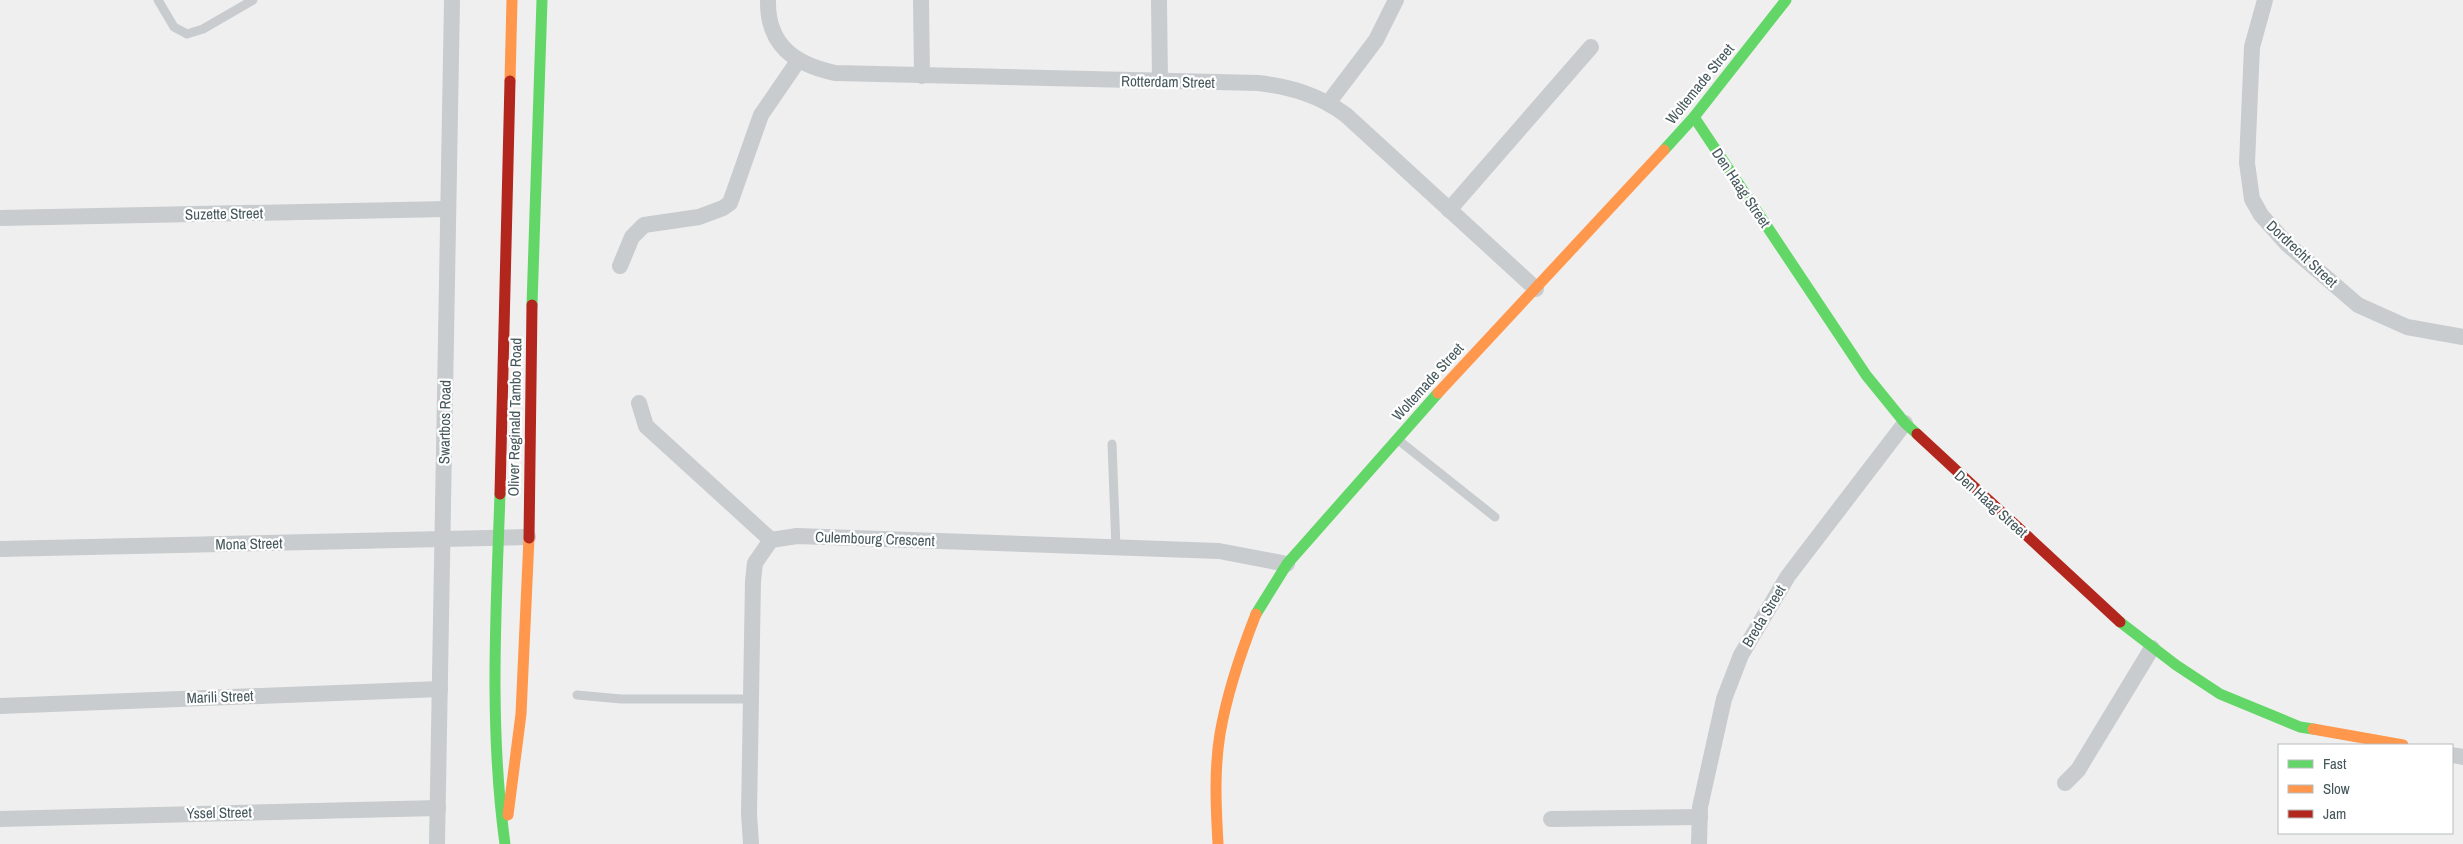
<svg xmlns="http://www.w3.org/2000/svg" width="2463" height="844" font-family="'Archivo Narrow',sans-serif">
<rect width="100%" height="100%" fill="#f0efef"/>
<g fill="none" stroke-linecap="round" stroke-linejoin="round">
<!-- lane -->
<g stroke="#c8ccce" stroke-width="9">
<path d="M158,0L174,27L187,34L203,29L253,0"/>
<path d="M1397,439L1495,517"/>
<path d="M1112,444L1116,548"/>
<path d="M577,695L621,699H751"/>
</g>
<!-- street -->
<g stroke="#c8ccce" stroke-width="16">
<path d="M768,0C767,45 794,64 835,73L1258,83C1291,87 1319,95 1346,115L1536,289"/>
<path d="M921,0L922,76"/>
<path d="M1159,0L1160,81"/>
<path d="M2265,0L2252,47L2247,163L2252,199L2261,215L2287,244L2358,305L2407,327L2463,337"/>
<path d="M1329,102L1376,40L1396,0"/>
<path d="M1449,210L1591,47"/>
<path d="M0,218L448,209"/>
<path d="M620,266L632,237L644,225L699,217L723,208L730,203L761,115L798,61"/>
<path d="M639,403L646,426L771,540"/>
<path d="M0,549L528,537"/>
<path d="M0,706L440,689"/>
<path d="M2452,755L2463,757"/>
<path d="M2065,783L2078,770L2152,648"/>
<path d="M0,819L438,808"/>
<path d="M1551,819L1700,817"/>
<path d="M437,844L452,0"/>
<path d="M751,844L749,814L753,581L755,563L771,540L797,536L1219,551L1287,564"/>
<path d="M1699,844L1700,807L1724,699L1741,655L1788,576L1905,423"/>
</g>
<!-- fast -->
<g stroke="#63d668" stroke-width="11">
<path d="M1694,117L1866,375L1905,423L1917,434"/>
<path d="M1664,150L1694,117L1786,0"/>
<path d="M532,305L542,0"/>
<path d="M500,494C496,611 489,728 505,844"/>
<path d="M1256,614L1287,564L1438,393"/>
<path d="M2120,622L2176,665L2220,694L2300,727L2313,729"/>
</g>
<!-- slow -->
<g stroke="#ff974d" stroke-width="11">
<path d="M510,81L512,0"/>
<path d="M1438,393L1664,150"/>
<path d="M2313,729L2403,745"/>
<path d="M508,815L521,714L529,538"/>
<path d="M1218,844C1216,807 1214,770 1220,734C1227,693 1241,652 1256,614"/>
</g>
<!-- jam -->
<g stroke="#b3261e" stroke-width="11">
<path d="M1917,434L2120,622"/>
<path d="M500,494L510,81"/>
<path d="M529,538L532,305"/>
</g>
</g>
<g text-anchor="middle" stroke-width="4.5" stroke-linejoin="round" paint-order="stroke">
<!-- street labels -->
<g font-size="15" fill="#45575c" stroke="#fff">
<text transform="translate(1168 82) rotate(1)" y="5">Rotterdam Street</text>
<text transform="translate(1700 84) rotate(-51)" y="5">Woltemade Street</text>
<text transform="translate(1741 188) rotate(56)" y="5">Den Haag Street</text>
<text transform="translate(224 214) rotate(-1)" y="5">Suzette Street</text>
<text transform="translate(2302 254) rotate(43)" y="5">Dordrecht Street</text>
<text transform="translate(1428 382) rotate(-48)" y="5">Woltemade Street</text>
<text transform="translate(515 417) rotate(-89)" y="5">Oliver Reginald Tambo Road</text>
<text transform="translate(445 422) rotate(-89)" y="5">Swartbos Road</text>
<text transform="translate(1991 504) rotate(42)" y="5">Den Haag Street</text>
<text transform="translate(875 539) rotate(2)" y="5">Culembourg Crescent</text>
<text transform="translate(249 544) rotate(-1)" y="5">Mona Street</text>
<text transform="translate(1764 616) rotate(-59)" y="5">Breda Street</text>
<text transform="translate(220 697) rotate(-2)" y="5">Marili Street</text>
<text transform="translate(219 813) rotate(-1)" y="5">Yssel Street</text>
</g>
</g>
<!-- legend -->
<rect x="2278" y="744" width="175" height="90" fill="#ffffff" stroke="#b5bcbe"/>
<rect x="2288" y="760" width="25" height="8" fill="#63d668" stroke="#b5bcbe"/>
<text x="2323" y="769" font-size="15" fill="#45575c">Fast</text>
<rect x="2288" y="785" width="25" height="8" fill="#ff974d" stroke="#b5bcbe"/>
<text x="2323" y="794" font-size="15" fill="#45575c">Slow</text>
<rect x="2288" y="810" width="25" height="8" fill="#b3261e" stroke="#b5bcbe"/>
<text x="2323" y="819" font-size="15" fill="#45575c">Jam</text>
</svg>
